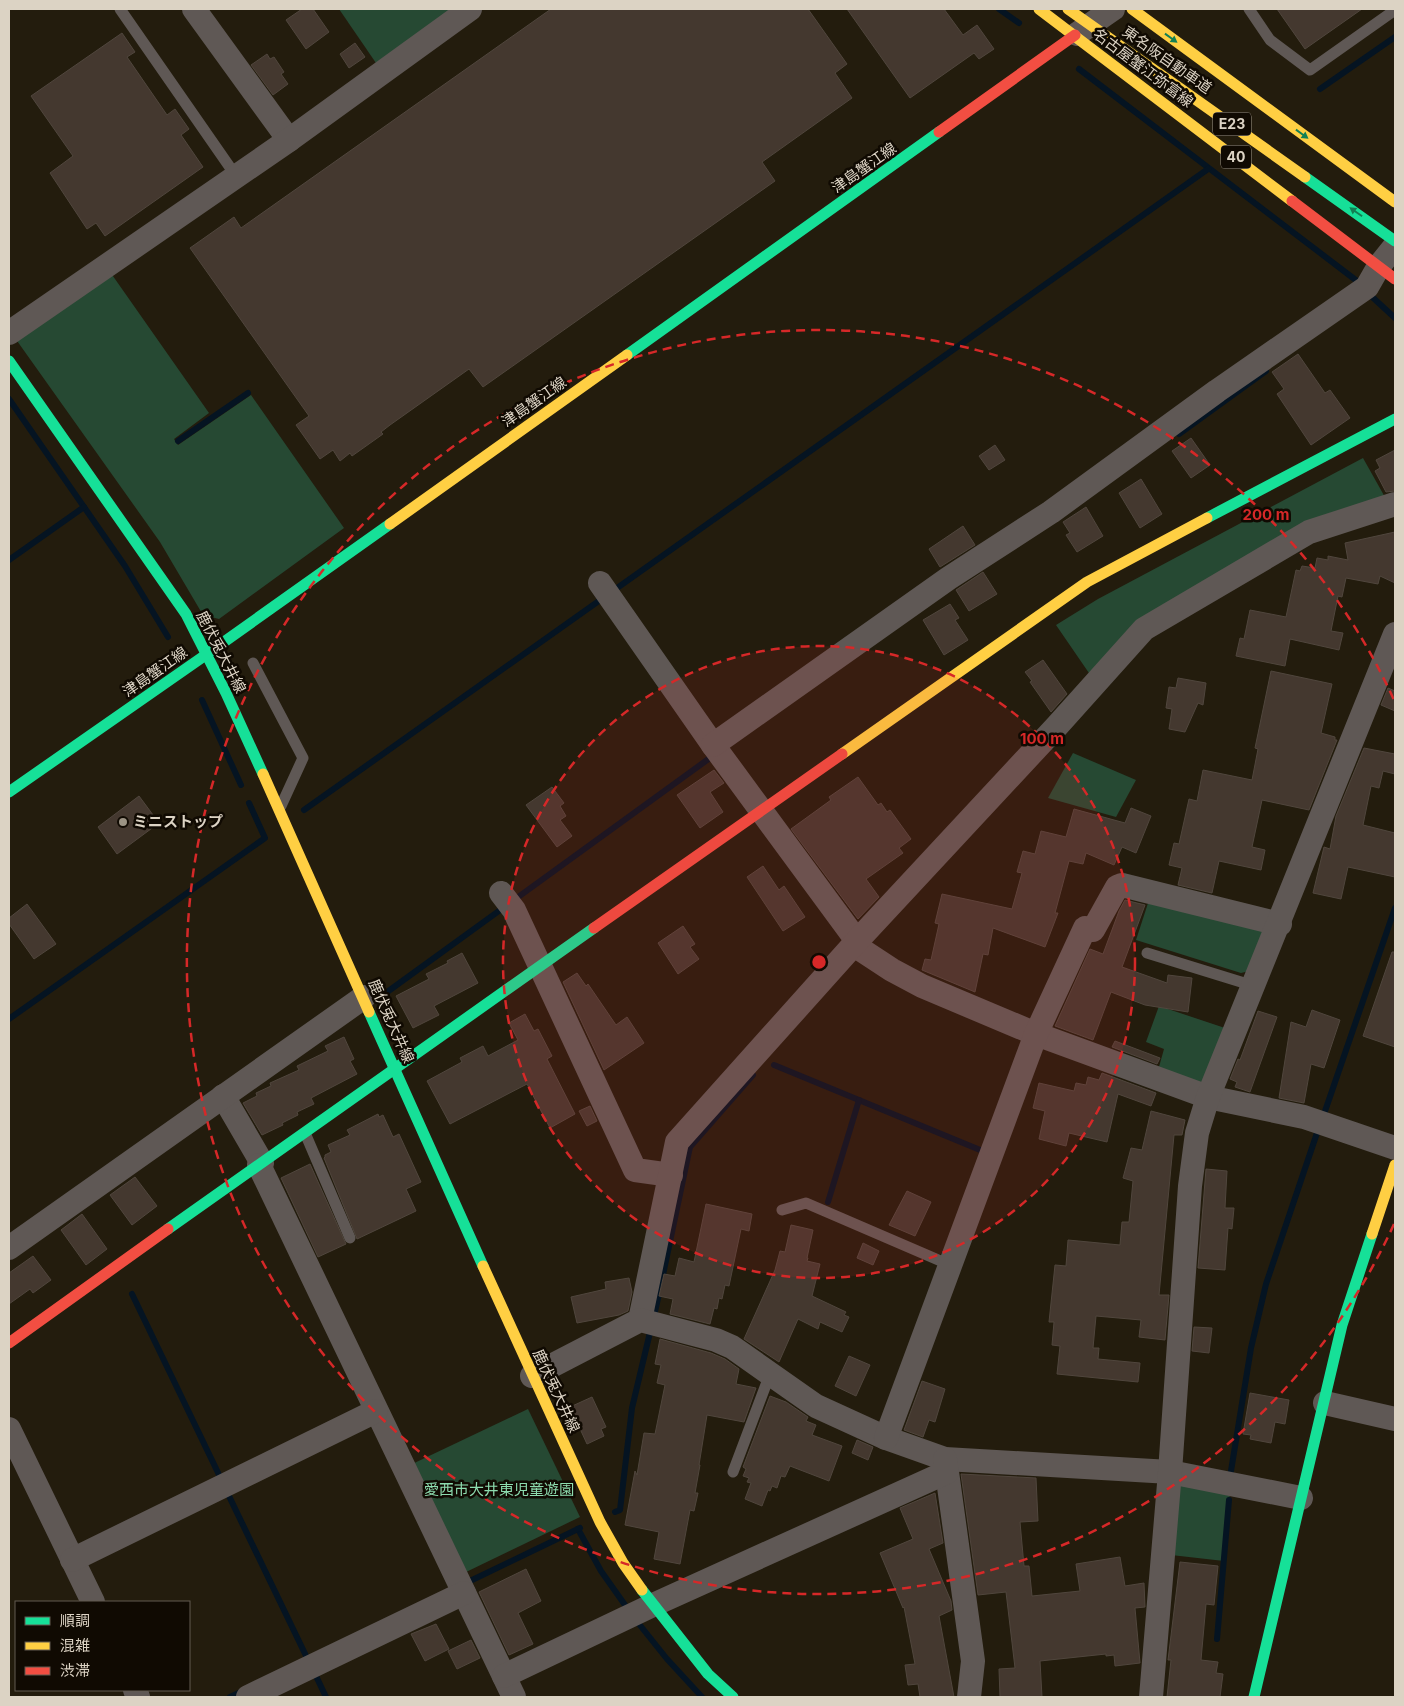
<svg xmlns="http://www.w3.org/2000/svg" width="1404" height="1706" font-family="Inter,'Noto Sans JP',sans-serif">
<rect width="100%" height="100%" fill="#231c0d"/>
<!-- green -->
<g fill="#264933">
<path d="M339,9H452L376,63Z"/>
<path d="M108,269L209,413L174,439L178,445L251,395L344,528L219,619L203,615L160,542L15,338Z"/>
<path d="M1363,458L1386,499L1305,530L1091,676L1056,625L1098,599Z"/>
<path d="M1073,753L1136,780L1116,817L1048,798Z"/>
<path d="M1150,897L1266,931L1249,971L1241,973L1136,940Z"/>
<path d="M1159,1006L1225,1028L1201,1088L1157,1074L1164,1049L1146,1042Z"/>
<path d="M528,1409L580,1517L462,1574L408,1466Z"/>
<path d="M1182,1481L1230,1492L1224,1561L1171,1555L1175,1487Z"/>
</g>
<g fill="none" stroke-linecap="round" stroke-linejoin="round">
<!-- stream -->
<g stroke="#051422" stroke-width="6">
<path d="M999,9L1019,23"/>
<path d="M1079,69L1357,281"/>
<path d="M1320,89L1395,37"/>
<path d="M1370,295L1395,318"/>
<path d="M9,399L125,566L168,637"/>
<path d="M1179,434L1266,371"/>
<path d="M178,441L248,393"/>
<path d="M9,560L84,507"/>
<path d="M202,700L241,785"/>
<path d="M304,810L1208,169"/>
<path d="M383,995L714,755"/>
<path d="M9,1019L265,838L249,803"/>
<path d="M774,1065L985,1152"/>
<path d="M1323,1117L1395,908"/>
<path d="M828,1202L859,1100"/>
<path d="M132,1294L222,1481"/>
<path d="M1231,1471L1251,1348L1266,1284L1318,1130"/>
<path d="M228,1494L309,1662"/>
<path d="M615,1512L620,1510L632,1408L657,1303L690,1147L753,1075"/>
<path d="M578,1529L601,1571L625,1605"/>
<path d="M468,1582L580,1528"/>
<path d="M639,1624L667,1659L702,1697"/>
<path d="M1217,1639L1229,1500"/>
<path d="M316,1676L326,1697"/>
<path d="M230,1697L243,1691"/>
</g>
</g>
<!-- building -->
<g fill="#44382f" stroke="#50463d">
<path d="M302,9H313L329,32L306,49L286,20Z"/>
<path d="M551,9H808L847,64L835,73L852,98L762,162L775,181L483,387L469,369L390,425L381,432L383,434L352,456L350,453L340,461L333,450L320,459L296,425L309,416L190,248L234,217L241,228Z"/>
<path d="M847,9H944L963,35L977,25L994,49L979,59L974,53L910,98Z"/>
<path d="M1277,9H1362L1305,49Z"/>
<path d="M122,33L135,52L127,57L167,115L175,109L189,129L181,135L203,167L105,236L96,223L87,229L50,173L73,156L31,96Z"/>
<path d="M355,43L365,57L349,68L340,54Z"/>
<path d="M267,54L270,59L274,57L284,72L281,74L288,84L273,95L251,65Z"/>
<path d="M1298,354L1325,393L1330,390L1350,418L1311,445L1277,394L1284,389L1272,372Z"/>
<path d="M1191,438L1210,465L1191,478L1172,451Z"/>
<path d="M995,445L1005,460L989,470L979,456Z"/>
<path d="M1395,450V491L1386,492L1375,471L1380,468L1376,460Z"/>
<path d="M1141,479L1162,514L1140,528L1119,493Z"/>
<path d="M1086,507L1103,536L1077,552L1066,535L1070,533L1063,522Z"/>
<path d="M963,526L975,545L940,567L929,549Z"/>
<path d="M1395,532V583L1380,576L1378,584L1346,578L1342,597L1338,596L1331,631L1343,633L1339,650L1290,639L1285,666L1236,656L1240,638L1244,639L1250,610L1286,617L1296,570L1300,571L1302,566L1315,568L1317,558L1328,560V556L1348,560L1345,543Z"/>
<path d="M983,572L997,594L969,611L956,590Z"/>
<path d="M950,604L959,618L955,620L968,640L944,655L923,620Z"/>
<path d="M1043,660L1067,694L1051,712L1030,682L1032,681L1025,672Z"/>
<path d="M1271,671L1332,684L1321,733L1335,737V740H1337L1309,810L1262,800L1252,847L1265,850L1261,870L1219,861L1212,893L1178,885L1182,868L1169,865L1174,843L1179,844L1189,799L1197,801L1203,770L1252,780L1258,749L1255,748Z"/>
<path d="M1178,678L1206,683L1203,705L1198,703L1185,732L1169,729L1172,709L1166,708L1169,687L1176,688Z"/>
<path d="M1388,688L1395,691V711L1381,705Z"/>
<path d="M1364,748L1395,754V774L1383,771L1379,788L1371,786L1363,825L1395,833V877L1348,867L1341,899L1313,893L1324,847L1330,849L1336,816Z"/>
<path d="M714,770L724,783L710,792L723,812L700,828L677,795Z"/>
<path d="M858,777L878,805L881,803L887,812L890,810L911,839L899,848L903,853L866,879L879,897L858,919L791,829L831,800L829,797Z"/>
<path d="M552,787L564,803L560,806L566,816L560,820L572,836L557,847L526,805Z"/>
<path d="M139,796L159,823L117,854L98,827Z"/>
<path d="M1131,808L1151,816L1136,853L1122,847L1114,865L1086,853L1083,864L1069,861L1055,913H1058L1045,947L993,928L988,955L983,954L975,992L922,970L925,959L931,960L939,924L935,923L942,894L1012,909L1022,873L1017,872L1023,851L1035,854L1041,831L1066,837L1074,809L1125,823Z"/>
<path d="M763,866L779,890L784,886L805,917L783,931L747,877Z"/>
<path d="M1125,900L1145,905L1122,967L1167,983L1168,975L1192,978L1188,1012L1145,1005L1111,992L1093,1040L1055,1026L1090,949L1103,954L1119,911Z"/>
<path d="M27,904L56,944L34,959L9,924V918Z"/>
<path d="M683,926L695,944L690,947L699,959L678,974L658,943Z"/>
<path d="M1392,952H1395V1047L1363,1036Z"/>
<path d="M462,953L478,983L434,1006L439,1015L413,1028L396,996L429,979L426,974L448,963L447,961Z"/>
<path d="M577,973L586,986L588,984L616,1025L627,1017L644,1043L604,1070L563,982Z"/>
<path d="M1312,1010L1340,1020L1324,1068L1311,1064L1304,1103L1279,1098L1291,1022L1306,1027Z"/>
<path d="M1258,1011L1277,1017L1250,1092L1235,1087L1237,1082L1230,1079L1238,1059L1240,1060Z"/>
<path d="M525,1014L534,1031L538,1029L552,1056L547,1059L575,1114L550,1128L527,1084L450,1124L427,1081L462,1062L460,1058L483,1046L488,1056L518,1040L509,1023Z"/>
<path d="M344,1037L354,1059L350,1061L357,1074L311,1098L314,1104L297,1112L298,1115L282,1123L283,1125L262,1135L243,1103L257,1096L256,1093L271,1086L270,1083L299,1070L297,1066L328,1051L325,1046Z"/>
<path d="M1115,1041L1160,1058L1157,1064L1112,1047Z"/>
<path d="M1102,1073L1156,1093L1151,1106L1118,1094L1107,1142L1069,1133L1066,1146L1039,1139L1045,1111L1033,1108L1039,1083L1074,1091L1076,1083L1086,1085L1088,1077L1099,1080Z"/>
<path d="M590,1106L597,1121L587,1126L579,1111Z"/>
<path d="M1151,1111L1185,1120L1182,1135H1174L1159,1295H1169L1165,1340L1139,1337L1141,1320L1096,1316L1093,1348H1099L1098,1359L1140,1363L1138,1382L1057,1374L1060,1346L1052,1345L1054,1322H1049L1055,1265L1066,1266L1068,1240L1120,1245L1122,1222H1129L1133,1181L1123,1178L1131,1148L1142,1150Z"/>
<path d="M378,1114L379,1117L383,1115L393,1137L399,1134L421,1182L406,1189L416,1211L357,1239L324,1158L325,1157V1155L331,1152L328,1145L350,1135L347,1130Z"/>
<path d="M310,1164L346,1244L318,1257L281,1178Z"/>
<path d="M1206,1169L1227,1171L1225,1208H1234L1232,1229L1228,1228L1225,1270L1198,1268Z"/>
<path d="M135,1177L157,1206L132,1225L110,1195Z"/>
<path d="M907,1191L931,1202L915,1236L889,1225Z"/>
<path d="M706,1204L752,1214L749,1231L741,1229L729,1286L725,1285L722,1299L719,1298L717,1309L714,1308L710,1324L670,1314L673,1299L659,1296L664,1274L675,1276L679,1258L694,1262Z"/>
<path d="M82,1214L107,1249L86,1265L61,1230Z"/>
<path d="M791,1225L813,1230L807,1258H808L807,1261L820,1264L812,1296L846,1312L844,1315L849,1317L842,1332L820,1322L818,1329L798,1319L779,1362L744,1339L775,1270L780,1251L785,1252Z"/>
<path d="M863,1243L879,1251L873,1265L857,1258Z"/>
<path d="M33,1256L51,1280L33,1293L30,1289L9,1304V1273Z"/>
<path d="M629,1278L632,1292L628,1311L619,1315L577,1323L571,1297L606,1289L605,1282Z"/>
<path d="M1194,1327L1212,1328L1209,1353L1192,1351Z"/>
<path d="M660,1339L711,1353L725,1359L739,1369L736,1384L756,1388L744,1422L707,1415L699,1465H700L695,1493H698L694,1511L690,1510L680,1564L654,1559L659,1532L625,1525L635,1471L637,1475L644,1433L655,1434L665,1385L657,1383L661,1365L655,1364Z"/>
<path d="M849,1356L870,1365L856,1396L835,1386Z"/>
<path d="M922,1381L945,1389L935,1422L929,1420L923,1437L904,1430Z"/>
<path d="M1250,1393L1289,1400L1285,1424L1275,1422L1271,1443L1250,1439L1251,1435L1243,1434Z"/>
<path d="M770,1396L786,1402L808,1417L806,1421L816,1425L812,1435L842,1446L829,1481L790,1466L785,1477L781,1476L777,1488L772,1486L770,1491L768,1490L762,1506L745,1499L751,1483L747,1482L749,1478L743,1476L746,1469L743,1467Z"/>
<path d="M592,1397L606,1427L601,1429L604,1436L587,1444L570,1407Z"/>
<path d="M857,1440L873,1447L868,1460L852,1453Z"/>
<path d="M961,1474L1036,1478L1038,1521L1020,1522L1024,1566H1029L1032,1596L1080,1591L1076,1564L1120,1557L1125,1586L1144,1583L1145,1607L1135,1608L1140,1663L1115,1666L1114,1655L1106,1656V1654L1040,1661L1042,1697H1000L999,1669L1015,1668L1006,1592L978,1595Z"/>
<path d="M935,1493L943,1543L929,1549L951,1601L952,1610L939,1616L954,1697H920L918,1684L908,1685L905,1665L915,1664L904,1607L903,1608L880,1553L913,1539L900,1508Z"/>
<path d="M1180,1562L1218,1566L1214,1605L1206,1604L1201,1660L1218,1662L1216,1673L1223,1674L1220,1697H1167L1171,1660H1168Z"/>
<path d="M526,1569L541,1601L518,1613L533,1644L509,1655L479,1592Z"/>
<path d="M436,1624L449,1649L425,1661L411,1634Z"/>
<path d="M471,1640L480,1658L457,1669L448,1651Z"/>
</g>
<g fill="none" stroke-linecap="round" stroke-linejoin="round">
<!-- lane -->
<g stroke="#5f5855" stroke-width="11">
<path d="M120,9L236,176"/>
<path d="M1249,9L1270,40L1310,70L1395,10"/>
<path d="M253,663L303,758L281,806"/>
<path d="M1147,953L1254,986"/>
<path d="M305,1133L350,1238"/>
<path d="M782,1210L806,1203L950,1265"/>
<path d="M733,1472L770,1374"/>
</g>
<!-- street -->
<g stroke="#5f5855" stroke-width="24">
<path d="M194,9L289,140"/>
<path d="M1077,34L1113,9"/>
<path d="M9,333L289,140L470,9"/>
<path d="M600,583L713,745L857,941V947L892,970L922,986L1036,1034L1208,1097L1304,1117L1395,1148"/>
<path d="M713,745L949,578L1051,512L1217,391L1367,287L1379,266L1395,246"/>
<path d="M501,893L514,910L635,1170L671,1175"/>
<path d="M223,1096L262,1163"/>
<path d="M259,1165L514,1697"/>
<path d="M9,1248L364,997"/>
<path d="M640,1320L677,1142L857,941L1057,726L1144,629L1309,532L1395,504"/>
<path d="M532,1376L640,1320L716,1340L732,1347L816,1406L886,1438L945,1459L1170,1472L1301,1498"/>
<path d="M1325,1403L1395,1419"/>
<path d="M9,1429L93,1602"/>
<path d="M886,1438L1036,1034L1085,928L1093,930L1117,887L1122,885L1280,924"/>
<path d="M947,1472L973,1661L969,1697"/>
<path d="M72,1560L376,1411"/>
<path d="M504,1676L653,1605L947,1472L945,1459"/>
<path d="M135,1690L138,1697"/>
<path d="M248,1697L464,1593"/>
<path d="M1151,1697L1170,1472L1190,1186L1197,1133L1208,1097L1395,634"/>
</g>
<!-- fast -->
<g stroke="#16e098" stroke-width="11">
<path d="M627,355L939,132"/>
<path d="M9,361L186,614L226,693L263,774"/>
<path d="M1207,518L1395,419"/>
<path d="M9,792L207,654L390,524"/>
<path d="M369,1012L483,1266"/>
<path d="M168,1229L594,928"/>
<path d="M642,1590L708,1674L733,1697"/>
<path d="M1254,1697L1342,1325L1372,1234"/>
</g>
<!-- slow -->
<g stroke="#ffcf43" stroke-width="11">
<path d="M1039,9L1292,201"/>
<path d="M1132,9L1395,202"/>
<path d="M390,524L627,355"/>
<path d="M842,754L1087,582L1207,518"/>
<path d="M263,774L369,1012"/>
<path d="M1372,1234L1395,1165"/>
<path d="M483,1266L600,1522L623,1563L642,1590"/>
</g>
<!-- jam -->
<g stroke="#f24e42" stroke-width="11">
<path d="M939,132L1075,35"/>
<path d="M1292,201L1395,279"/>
<path d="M594,928L842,754"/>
<path d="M9,1343L168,1229"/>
</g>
<!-- fast-bridge -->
<path stroke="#16e098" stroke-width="11" d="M1305,177L1395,241"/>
<!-- slow-bridge -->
<path stroke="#ffcf43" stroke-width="11" d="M1068,9L1305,177"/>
</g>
<!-- one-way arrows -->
<defs><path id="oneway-solid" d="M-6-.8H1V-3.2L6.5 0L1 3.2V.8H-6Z" transform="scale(1.25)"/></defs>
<g fill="#138054">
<use href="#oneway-solid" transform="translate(1171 38) rotate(36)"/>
<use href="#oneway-solid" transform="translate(1302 134) rotate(36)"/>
<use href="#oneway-solid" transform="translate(1356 212) rotate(-145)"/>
</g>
<!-- distance rings -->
<circle cx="819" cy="962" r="316" fill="#d62828" fill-opacity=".12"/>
<g fill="none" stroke="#d62828" stroke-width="2.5" stroke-dasharray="9 6">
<circle cx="819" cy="962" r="316"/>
<path d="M1394 1224A632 632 0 1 1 1394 700"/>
</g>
<!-- markers -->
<circle fill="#9b9384" stroke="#100a02" stroke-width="2" cx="123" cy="822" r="5"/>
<g text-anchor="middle" stroke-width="5" stroke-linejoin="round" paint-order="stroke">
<!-- shield labels -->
<g fill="#100a02" stroke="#9f978a" stroke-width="1">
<rect x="1213" y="112.5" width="38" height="23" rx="4"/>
<rect x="1221" y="145.5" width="30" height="23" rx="4"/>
</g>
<g font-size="14" font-weight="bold" fill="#dcd3c4">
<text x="1232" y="129">E23</text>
<text x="1236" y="162">40</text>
</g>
<!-- street labels -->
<g font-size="15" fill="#dcd3c4" stroke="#100a02">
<text transform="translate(1167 60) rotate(35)" y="5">東名阪自動車道</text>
<text transform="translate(1143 68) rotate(37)" y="5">名古屋蟹江弥富線</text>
<text transform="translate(864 168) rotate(-35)" y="5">津島蟹江線</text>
<text transform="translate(534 402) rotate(-35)" y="5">津島蟹江線</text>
<text transform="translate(221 652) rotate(63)" y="5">鹿伏兎大井線</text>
<text transform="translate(155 672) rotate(-35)" y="5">津島蟹江線</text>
<text transform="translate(391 1021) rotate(66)" y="5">鹿伏兎大井線</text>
<text transform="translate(556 1391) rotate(65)" y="5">鹿伏兎大井線</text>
</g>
<!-- poi labels -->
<g font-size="15" font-weight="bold" fill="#dcd3c4" stroke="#100a02" text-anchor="start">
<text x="133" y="827">ミニストップ</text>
</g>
<!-- park labels -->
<g font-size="15" fill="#8ddcaf" stroke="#100a02">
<text x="499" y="1495">愛西市大井東児童遊園</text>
</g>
</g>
<circle cx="819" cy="962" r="8" fill="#d62828" stroke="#100a02" stroke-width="2.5"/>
<g font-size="15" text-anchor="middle" font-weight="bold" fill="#d62828" stroke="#100a02" stroke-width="5" stroke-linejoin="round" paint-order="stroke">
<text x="1266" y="520">200 m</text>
<text x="1042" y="744">100 m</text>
</g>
<!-- border -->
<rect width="1404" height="1706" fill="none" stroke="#dcd3c4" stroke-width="20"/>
<!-- legend -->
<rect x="15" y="1601" width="175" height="90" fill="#100a02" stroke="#625a50"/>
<rect x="25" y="1617" width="25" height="8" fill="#16e098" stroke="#625a50"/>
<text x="60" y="1626" font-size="15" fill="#dcd3c4">順調</text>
<rect x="25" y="1642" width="25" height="8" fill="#ffcf43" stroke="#625a50"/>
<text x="60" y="1651" font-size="15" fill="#dcd3c4">混雑</text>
<rect x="25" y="1667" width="25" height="8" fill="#f24e42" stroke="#625a50"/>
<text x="60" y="1676" font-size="15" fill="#dcd3c4">渋滞</text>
</svg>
